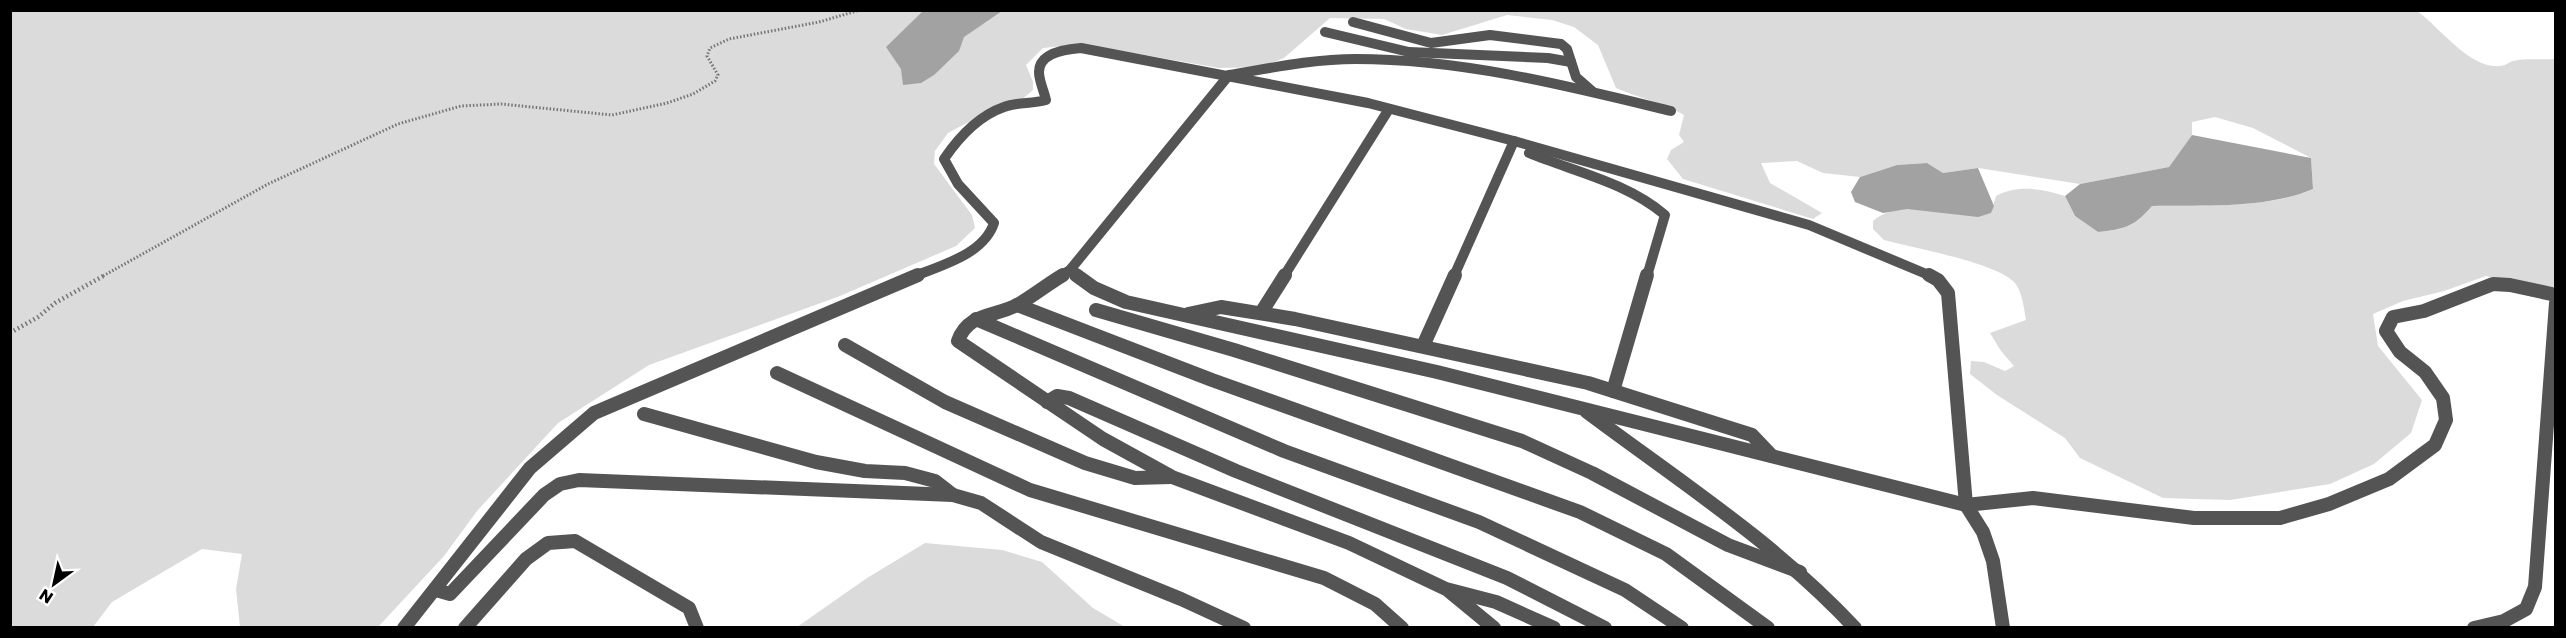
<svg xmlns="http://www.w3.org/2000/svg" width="2566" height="638" font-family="Poppins,sans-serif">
<rect width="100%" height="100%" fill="#fff"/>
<!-- green -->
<g fill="#dbdbdb">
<path d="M10,11H2417C2440,27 2469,69 2500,66C2505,66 2509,62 2513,61C2526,58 2542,60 2555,59V290L2486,276L2444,291L2403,301L2373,314L2378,346L2422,400L2411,433L2374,464L2330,484L2230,500L2163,498L2080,458L2065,438L1997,395L1970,374L1971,361L1984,362L2005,371L2014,366L2001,351L1990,333L2026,320C2024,308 2022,289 2013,281C1992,262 1914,248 1884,240L1873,229V221C1905,193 1954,223 1991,213L1996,196C2017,184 2043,189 2065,196L2075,216L2098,232C2124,230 2136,226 2152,206C2201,205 2269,209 2313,189L2311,158L2253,128L2215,117L2192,122V135L2169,167L2080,184L1978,168L1943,173L1927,163L1897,165L1860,177L1823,173L1797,161L1761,163L1770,183L1822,213L1813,219L1683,179L1667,159L1671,150L1684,142L1679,135L1684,115C1663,103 1639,98 1616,88L1598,45L1574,27L1552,20L1507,15L1442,35L1406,29L1384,19L1330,18L1284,58L1262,67L1219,68L1082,44L1043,48L1026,65L1033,82V90L1018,103L993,109L948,133L935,151L934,164L972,215L975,228L956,246L840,296L649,365L558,423L477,511L444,556L378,627H240L236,589L242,554L202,549L112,602L93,627H11Z"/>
<path d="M925,543L1002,550L1042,562L1093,608L1125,627H797L867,578Z"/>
</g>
<!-- water -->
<g fill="#a2a2a2">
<path d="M923,11V10L1002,11L964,37L959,51L934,75L921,83L903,85L901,69L886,47Z"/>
<path d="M2192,135L2311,158L2313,189C2267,209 2202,205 2152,206C2134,227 2125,229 2098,232L2075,216L2065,196L2080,184L2169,167Z"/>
<path d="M1927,163L1943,173L1978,168L1994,206L1991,213L1978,217L1907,209L1883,213L1855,202L1851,192L1860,177L1897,165Z"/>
</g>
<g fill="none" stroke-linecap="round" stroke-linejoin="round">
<!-- path-far1 -->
<path stroke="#767676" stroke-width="3" stroke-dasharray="1.5 2" stroke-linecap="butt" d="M103,276L268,184L398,124L461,106L501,104L612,115L667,103L693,94L715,81L718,75L707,56L710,48L729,39L819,22L860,10"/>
<!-- path -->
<path stroke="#767676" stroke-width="4.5" stroke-dasharray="1.5 3" stroke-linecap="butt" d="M10,333L38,317L55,303L105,275"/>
<!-- service-far1 -->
<g stroke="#545454" stroke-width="10">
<path d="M1353,22L1431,43L1490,35L1561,44L1567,49L1576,77L1592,91"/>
<path d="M1325,32L1409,52L1548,58L1571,62"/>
<path d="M1529,153C1575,172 1626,182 1665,215L1647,276"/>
<path d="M1070,270L1078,276"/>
<path d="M915,276C942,265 984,254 994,223L958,184L944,159C959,137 978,116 1004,107C1017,102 1032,104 1046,100C1044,91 1039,81 1039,72C1039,52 1067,49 1081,48L1368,103L1514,141L1809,225L1931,276"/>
<path d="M1060,276L1070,270L1229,75C1271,68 1313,59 1356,59C1463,59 1568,86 1671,111"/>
<path d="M1284,276L1389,109"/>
<path d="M1454,276L1514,141"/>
</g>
<!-- service -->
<g stroke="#545454" stroke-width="14">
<path d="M1063,275C1048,284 1034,295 1019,304C996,317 968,312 958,341L1103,439L1172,477L1349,543L1446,589L1496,602L1554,628"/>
<path d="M1076,275L1094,288L1126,302L1437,372L1966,505L2033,498L2194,518H2280L2329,504L2389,479L2435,445L2446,420L2443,398L2425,372L2400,352L2386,331L2393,317L2424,311L2493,284L2510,285L2556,295"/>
<path d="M1929,275L1938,280L1948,293L1966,505L1983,532L1993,561L2003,628"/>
<path d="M1017,305L1212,380L1580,512L1666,554L1768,628"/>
<path d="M1096,310L1234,350L1522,441L1592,473L1728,545L1800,572"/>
<path d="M1261,313L1285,275"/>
<path d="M1188,314L1221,307L1295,319L1588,383L1752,435L1772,456"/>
<path d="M976,319L1284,451L1479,522L1625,590L1682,628"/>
<path d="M845,345L945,402L1085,463L1135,478L1171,477"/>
<path d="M1423,346L1455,275"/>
<path d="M777,373L1030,490L1324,578L1375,604L1402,628"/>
<path d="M1613,391L1647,275"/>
<path d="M1047,402L1057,396L1069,398L1236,471L1507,578L1605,628"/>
<path d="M1587,412C1679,481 1776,543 1855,628"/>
<path d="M644,414L816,462L865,471L905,473L935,481L953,495"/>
<path d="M436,590L450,594L544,495L560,484L579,480L953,495L981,503L1041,542L1181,599L1244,628"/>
<path d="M1449,591L1494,628"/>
<path d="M404,628L530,468L594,413L918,275"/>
<path d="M465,628L526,559L548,543L575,541L689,608L697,628"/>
<path d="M2474,628L2504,621L2526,609L2535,587L2556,303"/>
</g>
</g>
<!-- border -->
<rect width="2566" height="638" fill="none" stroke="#000000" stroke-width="24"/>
<!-- north arrow -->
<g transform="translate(54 584) rotate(213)" stroke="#ffffff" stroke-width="4.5" paint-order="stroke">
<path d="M0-4.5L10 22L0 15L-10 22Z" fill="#000000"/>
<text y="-9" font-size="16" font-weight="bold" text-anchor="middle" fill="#000000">N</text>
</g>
</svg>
